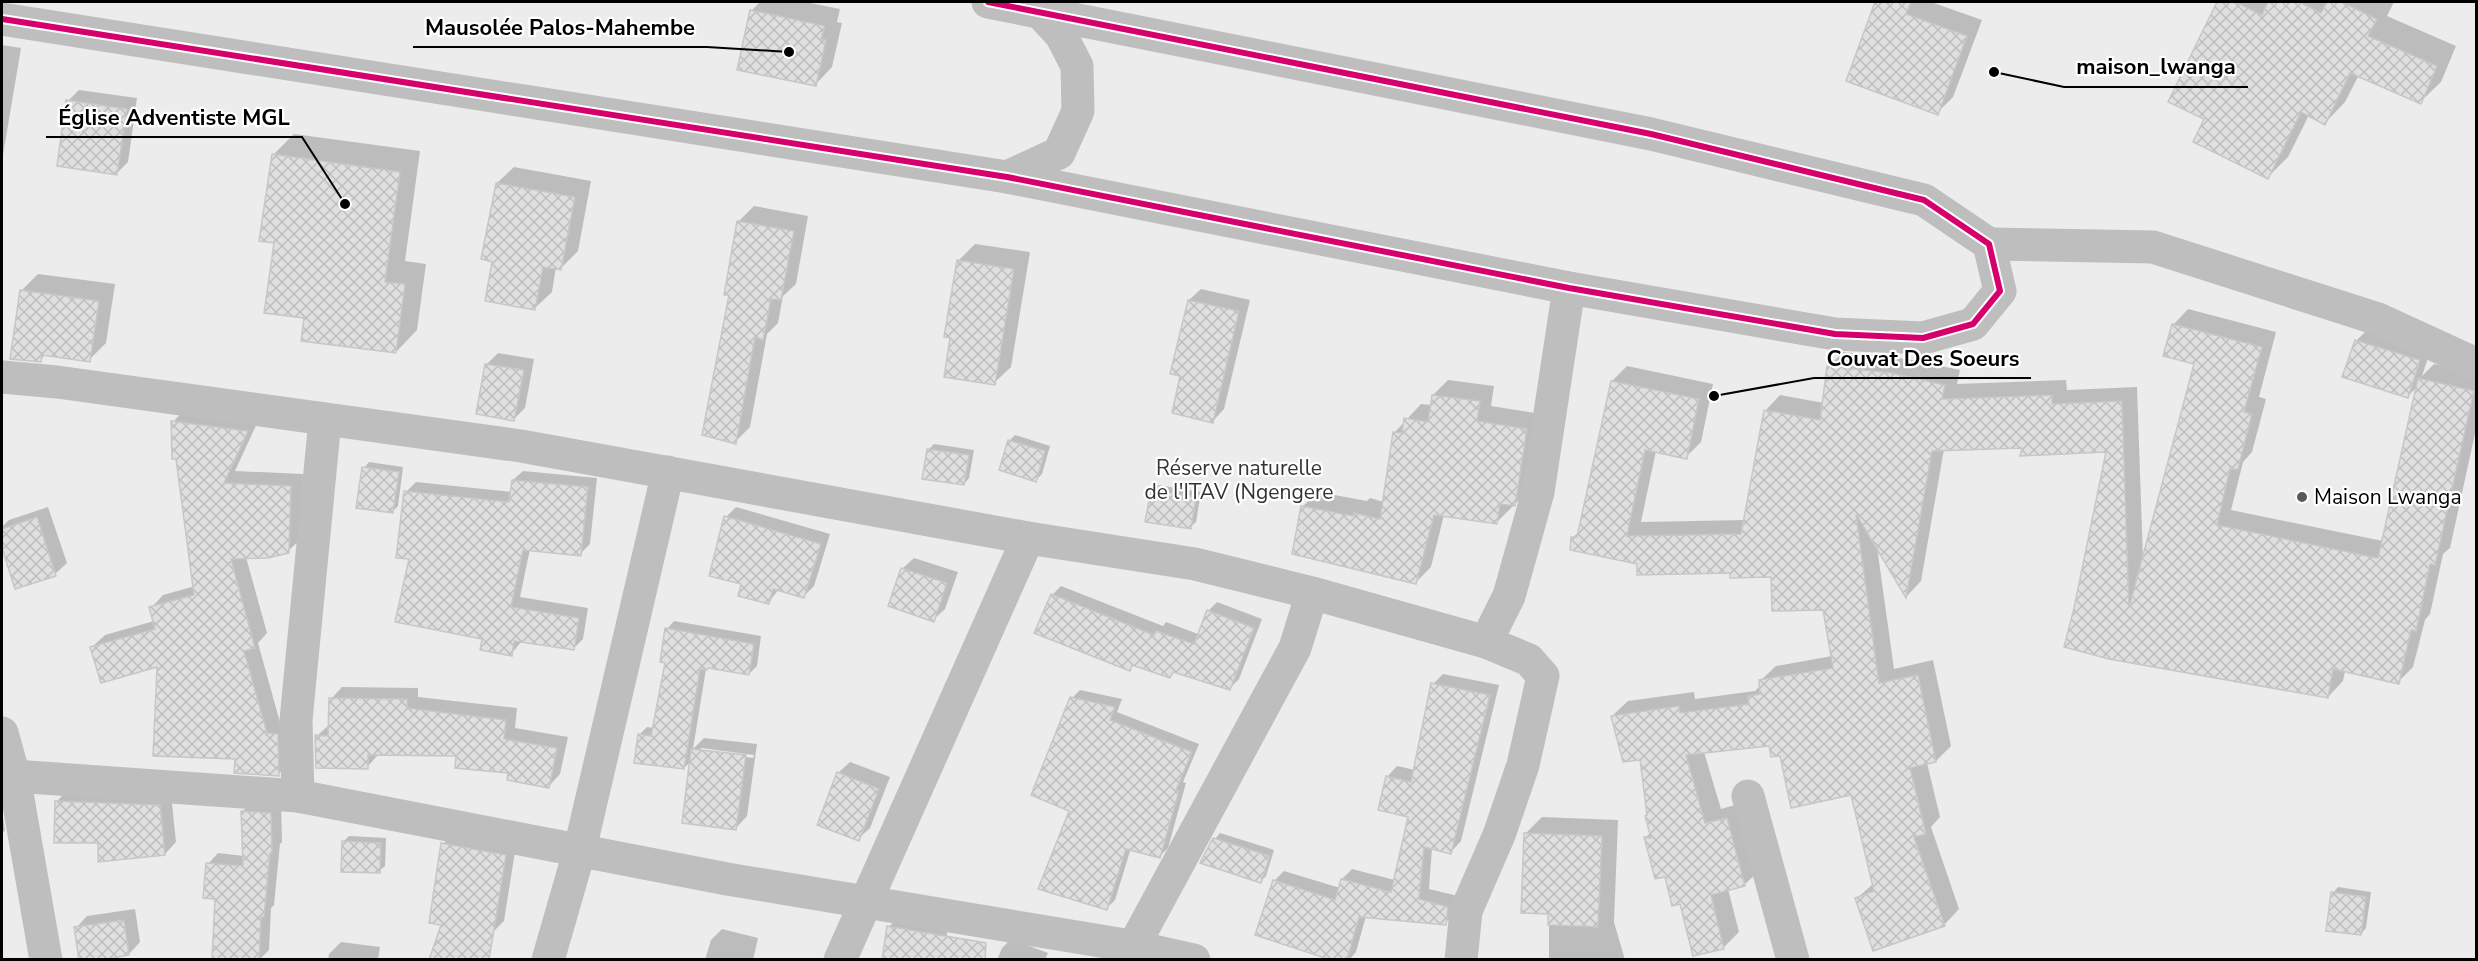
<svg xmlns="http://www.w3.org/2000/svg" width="2478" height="961" font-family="'Nunito Sans',sans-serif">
<defs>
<pattern id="building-cross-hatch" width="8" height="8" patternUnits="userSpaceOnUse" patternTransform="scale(1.5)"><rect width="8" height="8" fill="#dfdfdf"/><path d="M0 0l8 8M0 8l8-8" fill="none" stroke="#bebebe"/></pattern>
</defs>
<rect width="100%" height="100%" fill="#fff"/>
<!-- park -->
<rect fill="#ececec" x="2" y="2" width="2474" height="957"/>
<!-- shadow -->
<g fill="#0003" fill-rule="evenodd">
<path d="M760,2H805L840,9L837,22L842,23L832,67L816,84L751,11Z"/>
<path d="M1877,2H1931L1982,20L1953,97L1937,113L1848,81Z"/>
<path d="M2219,2H2394L2387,16L2456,46L2441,82L2420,102L2359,75L2345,102L2325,123L2309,115L2288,157L2268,177L2206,118L2170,101Z"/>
<path d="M2,45L21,48L2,161Z"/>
<path d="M79,90L137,98L128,162L117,173L68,101Z"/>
<path d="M294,134L420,151L405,261L426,264L417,330L396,352L306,317L276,242L273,155Z"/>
<path d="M514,167L591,181L578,251L561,268L556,267L552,292L535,308L494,261L497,183Z"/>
<path d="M754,206L808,216L796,284L783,296L778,323L767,334L750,427L735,442L730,294L738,222Z"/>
<path d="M975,244L1030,252L1011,367L994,383L952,336L958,261Z"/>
<path d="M38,274L115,284L106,343L89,360L46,354L40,360L21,291Z"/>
<path d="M1201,289L1250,300L1224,409L1213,421L1182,375L1189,300Z"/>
<path d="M2188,309L2276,332L2259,397L2266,399L2252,452L2243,462L2231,510L2383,541L2417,387L2408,396L2356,341L2368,329L2431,349L2422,376L2434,364L2476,373V429L2450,548L2443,554L2430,614L2425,620L2413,667L2398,682L2345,671L2343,681L2328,697L2109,658L2108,450L2024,447L1944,449L1921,581L1907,596L1877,547L1894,669L1933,660L1951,746L1936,761L1927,763L1940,817L1931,827L1959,909L1944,925L1856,899L1874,883L1853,793L1781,754L1770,744L1704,752L1721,809L1742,803L1760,870L1744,885L1728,889L1739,932L1724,947L1681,902L1645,838L1651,832L1641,758L1612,716L1628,701L1694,692L1695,699L1755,691L1761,685L1760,681L1776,666L1832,656L1824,609L1773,576L1638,563L1572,538L1581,530L1612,381L1627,366L1713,384L1701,442L1686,457L1656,451L1641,522L1745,520L1765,411L1780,395L1824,403L1828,367L1843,352L1907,359L1960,370L1957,384L2066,380L2067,390L2137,387L2143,559L2195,363L2173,325Z"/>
<path d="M498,353L534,359L525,408L514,419L487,364Z"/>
<path d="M1448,380L1494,386L1491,406L1541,414L1529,490L1497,522L1444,515L1431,567L1416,582L1302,507L1318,492L1367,501L1370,498L1384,502L1394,433L1421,404L1432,405L1433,395Z"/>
<path d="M185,409L259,419L235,471L303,474L301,539L288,551L246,557L267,633L258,643L291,762L278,774L237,758L159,665L92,647L105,635L154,621L151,608L163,595L195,586L173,422Z"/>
<path d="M1015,435L1050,446L1042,474L1036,480L1009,441Z"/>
<path d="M934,444L974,450L969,478L964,484L928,450Z"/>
<path d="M369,462L403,467L398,506L393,511L364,468Z"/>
<path d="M523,471L597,478L590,544L580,554L530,549L520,597L588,608L583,639L573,649L522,641L511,654L484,638L410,558L406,492L416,482L512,492L513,480Z"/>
<path d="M1158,485L1201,492L1196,522L1190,527L1152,490Z"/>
<path d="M48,507L67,563L55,574L16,587L2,543V527L9,520Z"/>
<path d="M736,507L830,534L814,586L804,596L779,589L769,602L743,582L726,517Z"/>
<path d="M914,558L958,572L945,609L933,620L902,569Z"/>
<path d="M1061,586L1163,626L1166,622L1198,634L1208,611L1217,602L1262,619L1239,679L1230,688L1175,671L1170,677L1135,664L1129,670L1052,595Z"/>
<path d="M674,621L761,636L757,666L749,674L709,667L706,669L693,749L704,738L757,744L747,816L736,828L692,760L684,768L639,735L647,727L654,728L667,661V629ZM701,748L754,755L753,758L701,751Z"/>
<path d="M1443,674L1499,685L1461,841L1451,852L1432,848L1429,889L1458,896L1456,913L1445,923L1366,916L1356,952L1349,960H1336L1274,881L1284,871L1340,888L1342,879L1352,869L1395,880L1410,816L1387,777L1397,766L1415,770L1433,684Z"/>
<path d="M342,687L418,688V697L517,708L515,728L568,737L560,774L549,786L458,754H379L367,767L317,736L330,724L331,699Z"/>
<path d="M1080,690L1122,699L1117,712L1199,744L1183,782L1186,783L1168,848L1160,856L1131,848L1115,900L1107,908L1071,810L1072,698Z"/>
<path d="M850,762L890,777L870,828L858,839L838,773Z"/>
<path d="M68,790L171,794L176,842L165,854L99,842L56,802Z"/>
<path d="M253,801L281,803L282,842L280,844L274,905L271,908L269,950L259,960H243L216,898L208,864L218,853L244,856L243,811Z"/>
<path d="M2,810L5,830L2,834Z"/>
<path d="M1542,817L1618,820L1614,922L1625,960H1549V913L1525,834Z"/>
<path d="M453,833L516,845L504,921L493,932L443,924V844Z"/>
<path d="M1220,833L1274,850L1266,876L1260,882L1215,839Z"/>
<path d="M349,836L386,838L385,866L379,871L343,842Z"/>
<path d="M2338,887L2371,892L2366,928L2361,934L2333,893Z"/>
<path d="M135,909L140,942L129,954L76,928L87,916Z"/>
<path d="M897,918L948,927L943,960L889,927Z"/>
<path d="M722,929L758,938L753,960H705L711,940Z"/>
<path d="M1011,939L1048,953L1045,960H997L1002,948Z"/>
<path d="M341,942L380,947L378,960H328L329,954Z"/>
</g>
<!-- building -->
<g fill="url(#building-cross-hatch)" stroke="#c7c7c7" stroke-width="1.5">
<path d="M1875,2H1911L1906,14L1967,36L1938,115L1846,81Z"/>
<path d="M2217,2H2235L2262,15L2268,2H2299L2321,13L2327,2H2341L2377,19L2368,36L2437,66L2421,104L2350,73L2325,125L2301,112L2268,179L2193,142L2204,119L2168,102Z"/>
<path d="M750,10L825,26L821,39L826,40L816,86L737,70Z"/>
<path d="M66,100L127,109L117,175L57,166Z"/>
<path d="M272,154L400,172L385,282L405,284L396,353L301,341L304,318L264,313L274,243L259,241Z"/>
<path d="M496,183L575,197L561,270L543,267L535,310L485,301L492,262L481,259Z"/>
<path d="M737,221L794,231L781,300L771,299L763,340L755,337L736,444L702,435L729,295H724Z"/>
<path d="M957,260L1014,269L995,385L944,377L950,338L944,337Z"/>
<path d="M20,290L99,301L90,362L42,355L41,362L10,359Z"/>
<path d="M1188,300L1239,311L1213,423L1172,413L1180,376L1170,374Z"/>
<path d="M2172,324L2262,347L2244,412L2252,414L2238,469H2230L2217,525L2378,558L2418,378L2474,391L2435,565L2430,564L2416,631L2411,630L2399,684L2333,669L2328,698L2109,659L2064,647L2074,608L2106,452L2020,456L2022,448L1932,451L1906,598L1856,514L1879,683L1918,675L1936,762L1910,768L1926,834L1914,837L1945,926L1873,951L1855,898L1874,891L1851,795L1791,808L1780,756L1771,757L1769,746L1686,755L1705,823L1727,818L1745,886L1711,895L1724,949L1693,956L1680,904L1672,906L1665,877L1655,879L1644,837L1651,838L1645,816L1647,815L1640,760L1623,762L1611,716L1679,706L1680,713L1749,704L1748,696L1760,694L1759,680L1833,668L1823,610L1772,611L1771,577L1730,578V573L1637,575V564L1570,550L1571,537H1577L1611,381L1699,399L1687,459L1645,450L1627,536L1741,534L1764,410L1820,420L1827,366L1891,373L1945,385L1942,399L2052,395V404L2122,401L2129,608L2194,364L2163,356Z"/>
<path d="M2355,340L2420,360L2408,398L2342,377Z"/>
<path d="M485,364L524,370L514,421L476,414Z"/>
<path d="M1432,395L1480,401L1477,421L1527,429L1515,506L1500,504L1497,524L1434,515L1416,584L1292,554L1301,506L1353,516L1354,513L1380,519L1393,432L1402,433L1404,418L1428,422Z"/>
<path d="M171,421L248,431L224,483L291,486L289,553L268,558L231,559L255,648L244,651L267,733L278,734L279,776L234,773L235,759L153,756L157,667L101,683L90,647L155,629L149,607L194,595L176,459H172Z"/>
<path d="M1008,440L1045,451L1036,482L999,470Z"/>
<path d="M927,449L969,455L964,485L922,479Z"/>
<path d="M362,467L399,472L393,513L356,508Z"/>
<path d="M512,480L588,487L581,556L523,550L511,607L579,618L574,650L514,641L512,656L480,650L482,639L395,622L409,559L396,558L404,491L509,502Z"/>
<path d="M1151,490L1196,497L1191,529L1145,522Z"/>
<path d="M724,516L821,544L804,598L773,589L769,604L738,596L741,584L709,576Z"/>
<path d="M37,517L56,576L15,589L2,548V529Z"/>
<path d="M901,568L947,583L934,622L888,606Z"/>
<path d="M1051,594L1154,635L1156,631L1194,644L1207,610L1254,628L1230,690L1173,672L1170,678L1132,665L1130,671L1034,633Z"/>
<path d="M665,628L754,644L749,675L708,668L707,670L700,669L684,769L634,763L638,734L651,736L665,663L660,662Z"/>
<path d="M1431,683L1490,695L1451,854L1424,847L1419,899L1448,907L1446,925L1359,917L1347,960H1331L1255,935L1273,880L1335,900L1341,879L1391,892L1408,817L1378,810L1386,776L1411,782Z"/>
<path d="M1070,697L1115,707L1110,720L1192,752L1176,790L1179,791L1160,858L1126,849L1107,910L1038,889L1069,811L1031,795Z"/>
<path d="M329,698L407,699V708L506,720L504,739L557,748L549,788L507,780L508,773L455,768L456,756L368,755V769L316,768L315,735L328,736Z"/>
<path d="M691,749L746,755L736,830L682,823Z"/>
<path d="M837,772L879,789L859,841L817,825Z"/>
<path d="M55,801L160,805L165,855L98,862V843H54Z"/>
<path d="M241,811L271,813L272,853H270L264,917H261L259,960H212L215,899L203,898L206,863L243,866Z"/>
<path d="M1524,833L1602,836L1598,927L1548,925V914L1521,913Z"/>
<path d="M1213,838L1270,856L1261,883L1200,863Z"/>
<path d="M342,841L381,843L380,873L341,872Z"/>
<path d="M441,843L506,855L489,960H429L441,925L429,923Z"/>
<path d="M2331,892L2366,897L2361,935L2326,931Z"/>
<path d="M124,920L129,955L102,960H79L74,927Z"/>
<path d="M887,926L986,943L985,960H882Z"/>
</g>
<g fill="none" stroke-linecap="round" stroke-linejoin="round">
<!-- minor -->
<g stroke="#bebebe" stroke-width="33">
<path d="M2,19L1007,177L1569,288L1835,334L1923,338L1973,324L2000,291L1989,244L1924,200L1651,134L988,2"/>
<path d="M1007,177L1059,153L1078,111L1077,66L1061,35L1038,10"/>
<path d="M1989,244L2153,247L2378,319L2476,364"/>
<path d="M2,377L57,382L521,446L1028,538L1195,564L1312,593L1486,642L1529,660L1543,676L1523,765L1499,835L1466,911L1461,960"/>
<path d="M1486,642L1509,596L1538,492L1569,288"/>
<path d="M2,733L14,776L46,960"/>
<path d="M2,779L14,776L298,796L727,879L1131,946L1194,960"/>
<path d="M298,796L296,720L325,420"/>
<path d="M1748,796L1793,960"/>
<path d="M548,960L580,849L668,472"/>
<path d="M840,960L1028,538"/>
<path d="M1126,960L1295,648L1312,593"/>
</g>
<defs>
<path id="cycleway" d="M2,19L1007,177L1569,288L1835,334L1923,338L1973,324L2000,291L1989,244L1924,200L1651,134L988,2"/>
</defs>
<!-- cycleway casing -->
<use href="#cycleway" stroke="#fff" stroke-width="10"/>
<!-- cycleway -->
<use href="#cycleway" stroke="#d6006c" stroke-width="6"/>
</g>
<!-- markers -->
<circle fill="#595959" stroke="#fff" stroke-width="2" cx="2302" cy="497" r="6"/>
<g text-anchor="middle" stroke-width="4.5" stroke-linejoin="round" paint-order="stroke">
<!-- park labels -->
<g font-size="21" fill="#333" stroke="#fff">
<text x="1239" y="475">Réserve naturelle<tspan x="1239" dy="24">de l'ITAV (Ngengere</tspan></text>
</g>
<!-- poi labels -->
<g font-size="21" fill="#000" stroke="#fff" text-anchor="start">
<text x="2314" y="504">Maison Lwanga</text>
</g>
</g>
<!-- callouts -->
<path fill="none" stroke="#000" stroke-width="2" d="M789 52L707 47H413M1994 72L2064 87H2248M345 204L302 137H46M1714 396L1814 378H2031"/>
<g fill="#000" stroke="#fff" stroke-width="2">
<circle cx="789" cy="52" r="6"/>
<circle cx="1994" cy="72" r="6"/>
<circle cx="345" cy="204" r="6"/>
<circle cx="1714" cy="396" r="6"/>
</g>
<g font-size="22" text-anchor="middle" font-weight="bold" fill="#000" stroke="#fff" stroke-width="4.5" stroke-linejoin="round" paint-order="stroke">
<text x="560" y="35">Mausolée Palos-Mahembe</text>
<text x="2156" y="74">maison_lwanga</text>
<text x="174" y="125">Église Adventiste MGL</text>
<text x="1923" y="366">Couvat Des Soeurs</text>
</g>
<!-- border -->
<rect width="2478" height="961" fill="none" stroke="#000000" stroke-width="6"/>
</svg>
